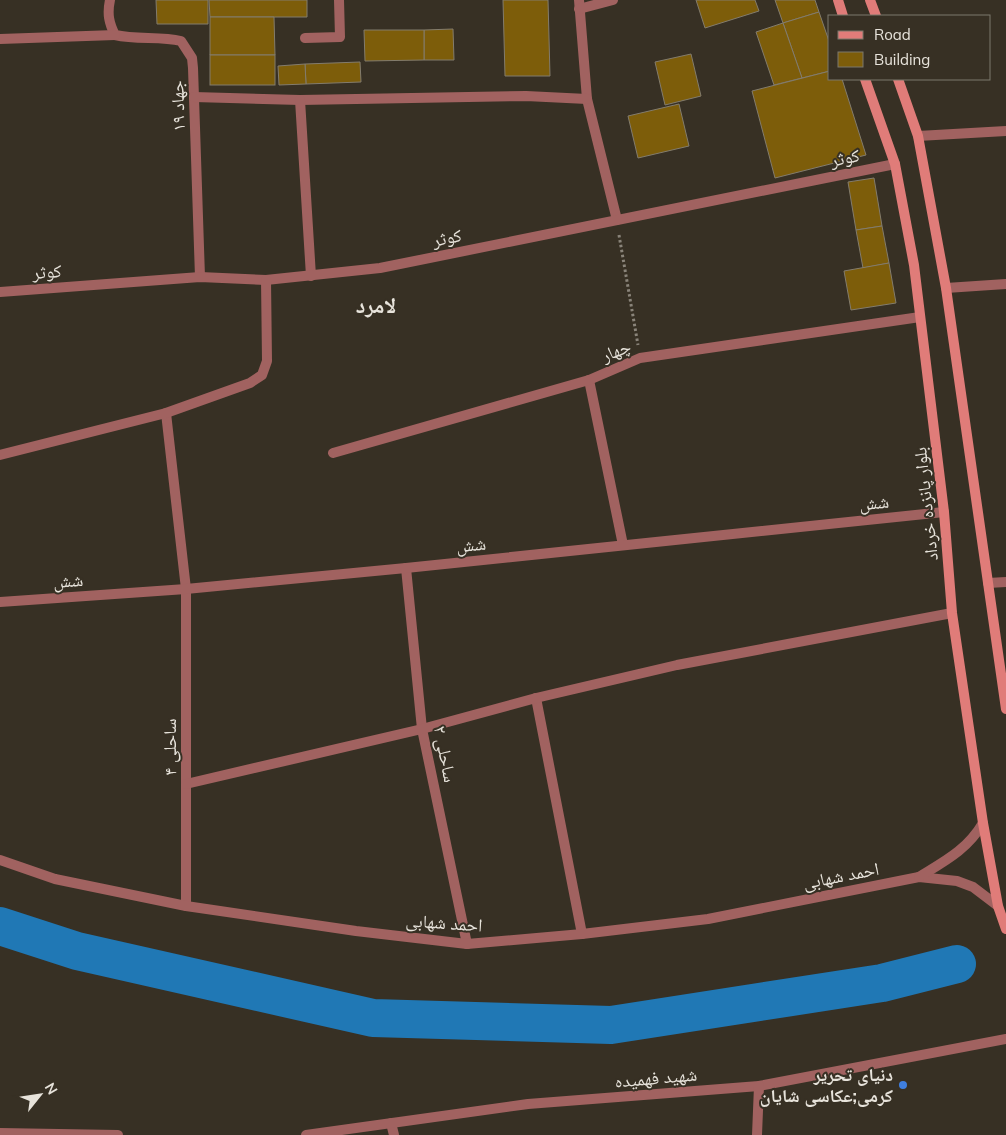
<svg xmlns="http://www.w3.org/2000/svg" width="1006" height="1135" font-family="Mulish,'Noto Naskh Arabic',sans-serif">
<rect width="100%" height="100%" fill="#373024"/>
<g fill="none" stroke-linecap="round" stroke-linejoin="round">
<!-- river -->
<path stroke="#2078b5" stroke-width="38" d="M0,926L77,951L373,1018L611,1025L882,983L957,964"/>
</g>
<!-- building -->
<g fill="#7d5d0a" stroke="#837c6d">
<path d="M156,0H208V24H157Z"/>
<path d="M209,0H307V17H210Z"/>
<path d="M503,0H548L550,76H505Z"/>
<path d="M696,0H755L759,11L705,28Z"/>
<path d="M775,0H815L819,12L783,23Z"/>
<path d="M819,12L830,44V71L802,78L783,23Z"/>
<path d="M210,17H274L275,55H210Z"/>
<path d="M783,23L802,78L774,85L756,32Z"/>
<path d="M453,29L454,60H424V30Z"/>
<path d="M364,30H424V60L365,61Z"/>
<path d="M691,54L701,96L665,105L655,62Z"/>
<rect x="210" y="55" width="65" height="30"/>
<path d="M360,62L361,82L306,84L305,64Z"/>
<path d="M305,64L306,84L279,85L278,66Z"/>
<path d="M830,71V79H842L866,155L775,178L752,91Z"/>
<path d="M679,104L689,146L638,158L628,116Z"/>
<path d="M874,178L882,226L856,230L848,182Z"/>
<path d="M882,226L889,263L863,268L856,230Z"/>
<path d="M889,263L896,303L851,310L844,271Z"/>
</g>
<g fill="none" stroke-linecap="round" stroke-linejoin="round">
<!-- path -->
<path stroke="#8a847a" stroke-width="3" stroke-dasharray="2.5 2.5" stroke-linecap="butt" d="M619,235L638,345"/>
<!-- lane -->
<g stroke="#a16260" stroke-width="10">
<path d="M305,38L340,37L339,0"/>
<path d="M589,380L623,545"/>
</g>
<!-- street -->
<g stroke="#a16260" stroke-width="10">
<path d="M110,0C107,14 109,23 115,35C137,40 160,36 181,41L192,58L193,68L200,277"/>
<path d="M579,0L587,99L617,220"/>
<path d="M579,9L613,0"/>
<path d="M0,39L115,35"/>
<path d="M194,97L300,100L526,96L587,99"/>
<path d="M300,100L311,276"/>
<path d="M918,136L1006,131"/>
<path d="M946,288L1006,284"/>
<path d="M0,292L200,277L266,280L380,268L895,164"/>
<path d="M166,413L186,589V906"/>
<path d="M333,453L589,380L640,358L920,317"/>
<path d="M0,455L166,413L250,383L262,375L267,361L266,280"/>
<path d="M406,568L422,729L467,944"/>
<path d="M988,583L1006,582"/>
<path d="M0,602L186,589L406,568L944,512"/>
<path d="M536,698L582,934"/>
<path d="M186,784L422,729L536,698L677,665L952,613"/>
<path d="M0,860L55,879L186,906L356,931L467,944L582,934L708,919L919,877L957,881L973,887L998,906"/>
<path d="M919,877C945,861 967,850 983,823"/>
<path d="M391,1123L394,1135"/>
<path d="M0,1133L118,1135"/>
<path d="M306,1135L528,1104L759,1086L1006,1039"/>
<path d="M757,1135L759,1086"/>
</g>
<!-- secondary -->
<g stroke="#e07c79" stroke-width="10">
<path d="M838,0L843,16"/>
<path d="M870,0L876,16"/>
<path d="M865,79L895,164L914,265L944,512L952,613L983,823L998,906L1006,929"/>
<path d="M898,79L918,136L946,288L1006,709"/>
</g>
</g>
<!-- markers -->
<circle fill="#3f7fe0" stroke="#373024" stroke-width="2" cx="903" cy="1085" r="5"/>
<g text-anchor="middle" stroke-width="4" stroke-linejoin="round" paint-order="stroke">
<!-- street labels -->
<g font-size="18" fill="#e7e3db" stroke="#373024">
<text transform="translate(178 106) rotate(-92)" y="6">جهاد ۱۹</text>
<text transform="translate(845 158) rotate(-11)" y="6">کوثر</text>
<text transform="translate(447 238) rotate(-11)" y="6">کوثر</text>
<text transform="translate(47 272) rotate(-4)" y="6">کوثر</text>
<text transform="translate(616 351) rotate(-22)" y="6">چهار</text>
<text transform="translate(874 503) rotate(-6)" y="6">شش</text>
<text transform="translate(926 504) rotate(-96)" y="6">بلوار پانزده خرداد</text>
<text transform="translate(471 545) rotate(-6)" y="6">شش</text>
<text transform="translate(68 581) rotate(-4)" y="6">شش</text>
<text transform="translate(170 747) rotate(-90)" y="6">ساحلی ۴</text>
<text transform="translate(445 754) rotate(79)" y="6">ساحلی ۲</text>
<text transform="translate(841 876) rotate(-11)" y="6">احمد شهابی</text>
<text transform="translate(444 923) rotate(4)" y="6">احمد شهابی</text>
<text transform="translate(656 1078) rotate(-5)" y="6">شهید فهمیده</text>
</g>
<!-- poi labels -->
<g font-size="18" font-weight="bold" fill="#e7e3db" stroke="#373024" text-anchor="end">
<text x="893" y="1081">دنیای تحریر<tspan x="893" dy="21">کرمی;عکاسی شایان</tspan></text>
</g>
<!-- district labels -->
<g font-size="22" font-weight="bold" fill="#e7e3db" stroke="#373024">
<text x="376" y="313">لامرد</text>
</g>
</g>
<!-- legend -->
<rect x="828" y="15" width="162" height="65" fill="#373024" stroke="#7d786d"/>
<rect x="838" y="31" width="25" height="8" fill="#e07c79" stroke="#7d786d"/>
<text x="874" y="40" font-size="15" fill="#e7e3db">Road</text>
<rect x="838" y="52" width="25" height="15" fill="#7d5d0a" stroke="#7d786d"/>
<text x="874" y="65" font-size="15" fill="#e7e3db">Building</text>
<!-- north arrow -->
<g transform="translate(40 1095) rotate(60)" stroke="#373024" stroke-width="4" paint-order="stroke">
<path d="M0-4L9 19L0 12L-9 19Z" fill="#e7e3db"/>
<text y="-8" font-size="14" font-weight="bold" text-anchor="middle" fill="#e7e3db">N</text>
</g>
</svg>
